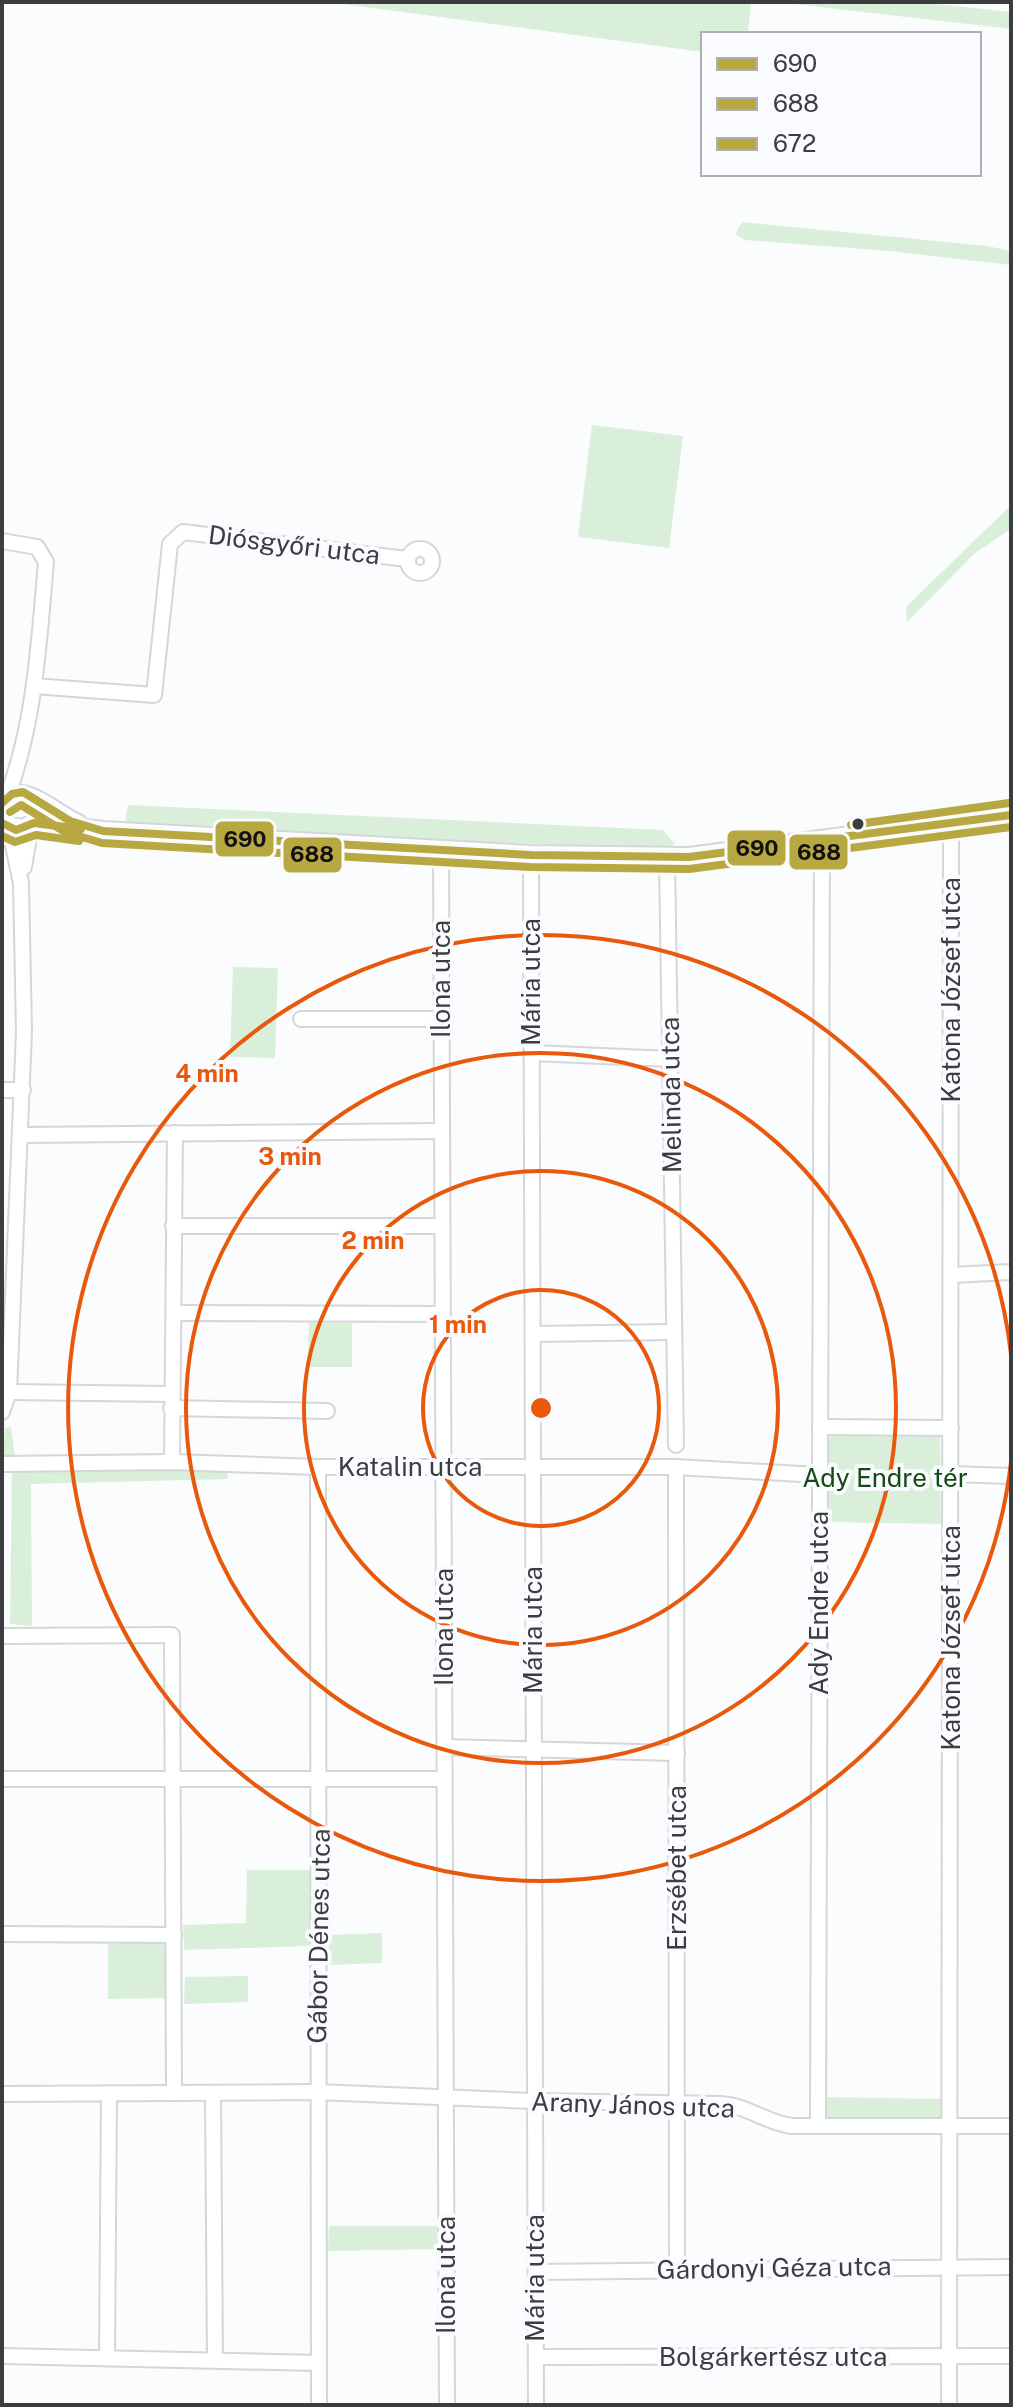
<svg xmlns="http://www.w3.org/2000/svg" width="1013" height="2407" font-family="'Public Sans',sans-serif">
<rect width="100%" height="100%" fill="#fbfcfe"/>
<!-- green -->
<g fill="#daefda">
<path d="M327,2H751L748,34H703V52Z"/>
<path d="M776,2H918L1011,12V29Z"/>
<path d="M742,222L987,246L1011,251V265L890,251L745,240L735,234Z"/>
<path d="M592,425L683,436L669,548L578,537Z"/>
<path d="M1011,505V529L975,553L907,622L906,607Z"/>
<path d="M128,805L663,830L675,844L660,849L124,827Z"/>
<path d="M233,967L278,968L275,1058L230,1057Z"/>
<path d="M309,1323H352V1367H308Z"/>
<path d="M11,1427L15,1457L227,1470L228,1479L31,1484L32,1626L10,1624L12,1468L2,1458L5,1428Z"/>
<path d="M834,1432L940,1434L941,1524L829,1522V1439Z"/>
<path d="M247,1870H311L310,1946L184,1950L183,1925L246,1923Z"/>
<path d="M382,1933V1963L328,1965L327,1935Z"/>
<path d="M170,1941V1998L108,1999V1944Z"/>
<path d="M248,1976V2002L184,2004L185,1977Z"/>
<path d="M822,2097L945,2099V2123L827,2121Z"/>
<path d="M329,2226H441V2249L328,2251Z"/>
</g>
<g fill="none" stroke-linecap="round" stroke-linejoin="round">
<defs>
<g id="minor">
<path d="M2,541L37,547L46,562C39,641 35,723 7,797"/>
<circle cx="420" cy="561" r="12"/>
<path d="M34,686L154,695L170,544L183,532L407,559"/>
<path d="M441,849L447,2405"/>
<path d="M531,855L536,2405"/>
<path d="M667,857L676,1445"/>
<path d="M24,867L31,826"/>
<path d="M301,1019H441"/>
<path d="M532,1053L671,1059"/>
<path d="M2,1090H23"/>
<path d="M22,1135L441,1131"/>
<path d="M173,1226H442"/>
<path d="M951,1275L1011,1272"/>
<path d="M174,1313L442,1314"/>
<path d="M533,1334L673,1332"/>
<path d="M9,1392L170,1394"/>
<path d="M171,1408L327,1411"/>
<path d="M2,1412L9,1392L24,1032L21,883L9,827"/>
<path d="M820,1427L951,1428"/>
<path d="M172,1462L175,1133"/>
<path d="M2,1464L172,1462L318,1467H676L818,1475"/>
<path d="M318,1467L319,2405"/>
<path d="M676,1467L677,2268"/>
<path d="M951,1474L1011,1476"/>
<path d="M2,1636L172,1635L174,2093"/>
<path d="M444,1747L677,1753"/>
<path d="M2,1779H444"/>
<path d="M2,1934L174,1935"/>
<path d="M213,2093L215,2360"/>
<path d="M2,2094L317,2092L533,2101L720,2104C747,2105 766,2123 792,2126H1011"/>
<path d="M818,2124L822,841"/>
<path d="M536,2272L1011,2267"/>
<path d="M2,2356L318,2363"/>
<path d="M107,2357L109,2094"/>
<path d="M536,2357L1011,2356"/>
<path d="M949,2405L951,824"/>
</g>
<g id="major">
<path d="M2,803C23,779 53,814 78,824"/>
<path d="M2,817L9,827L24,829L34,823L39,812"/>
<path d="M34,823L103,831L531,855L689,857L1011,815"/>
</g>
</defs>
<!-- minor casing -->
<use href="#minor" stroke="#d5d6d8" stroke-width="18"/>
<!-- major casing -->
<use href="#major" stroke="#d5d6d8" stroke-width="22"/>
<!-- minor -->
<use href="#minor" stroke="#feffff" stroke-width="14"/>
<!-- major -->
<use href="#major" stroke="#feffff" stroke-width="18"/>
<defs>
<g id="bus-1">
<path d="M2,803L12,794L23,792L70,821L103,831L531,855L689,857L1011,815"/>
<path d="M2,823L16,830L34,823L81,829"/>
</g>
<g id="bus-2">
<path d="M10,812L21,805L65,832L102,843L530,867L689,869L1011,827"/>
<path d="M2,836L15,842L36,835L79,841"/>
</g>
<path id="bus-3" d="M851,825L1009,803"/>
</defs>
<!-- bus-1 casing -->
<use href="#bus-1" stroke="#fafbff" stroke-width="14"/>
<!-- bus-2 casing -->
<use href="#bus-2" stroke="#fafbff" stroke-width="14"/>
<!-- bus-3 casing -->
<use href="#bus-3" stroke="#fafbff" stroke-width="14"/>
<!-- bus-1 -->
<use href="#bus-1" stroke="#b8a842" stroke-width="8"/>
<!-- bus-2 -->
<use href="#bus-2" stroke="#b8a842" stroke-width="8"/>
<!-- bus-3 -->
<use href="#bus-3" stroke="#b8a842" stroke-width="8"/>
</g>
<!-- distance rings -->
<g fill="none" stroke="#e8590c" stroke-width="4">
<circle cx="541" cy="1408" r="118"/>
<circle cx="541" cy="1408" r="237"/>
<circle cx="541" cy="1408" r="355"/>
<path d="M1011 1462A473 473 0 1 1 1011 1354"/>
</g>
<!-- markers -->
<circle fill="#3c3d3f" stroke="#fafbff" stroke-width="3" cx="858" cy="824" r="7"/>
<g text-anchor="middle" stroke-width="8" stroke-linejoin="round" paint-order="stroke">
<!-- street labels -->
<g font-size="26" fill="#3c3d3f" stroke="#fafbff">
<text transform="translate(294 545) rotate(7)" y="9">Diósgyőri utca</text>
<text transform="translate(441 979) rotate(-90)" y="9">Ilona utca</text>
<text transform="translate(531 982) rotate(-90)" y="9">Mária utca</text>
<text transform="translate(951 990) rotate(-90)" y="9">Katona József utca</text>
<text transform="translate(671 1095) rotate(-91)" y="9">Melinda utca</text>
<text x="410" y="1476">Katalin utca</text>
<text transform="translate(819 1603) rotate(-90)" y="9">Ady Endre utca</text>
<text transform="translate(444 1627) rotate(-90)" y="9">Ilona utca</text>
<text transform="translate(533 1630) rotate(-90)" y="9">Mária utca</text>
<text transform="translate(951 1638) rotate(-90)" y="9">Katona József utca</text>
<text transform="translate(677 1868) rotate(-90)" y="9">Erzsébet utca</text>
<text transform="translate(319 1936) rotate(-89)" y="9">Gábor Dénes utca</text>
<text transform="translate(633 2105) rotate(2)" y="9">Arany János utca</text>
<text transform="translate(774 2268) rotate(-1)" y="9">Gárdonyi Géza utca</text>
<text transform="translate(446 2275) rotate(-90)" y="9">Ilona utca</text>
<text transform="translate(535 2278) rotate(-90)" y="9">Mária utca</text>
<text x="773" y="2366">Bolgárkertész utca</text>
</g>
<!-- park labels -->
<g font-size="26" fill="#154a14" stroke="#fafbff">
<text x="885" y="1487">Ady Endre tér</text>
</g>
</g>
<circle cx="541" cy="1408" r="12" fill="#e8590c" stroke="#fafbff" stroke-width="4"/>
<g font-size="24" text-anchor="middle" font-weight="bold" fill="#e8590c" stroke="#fafbff" stroke-width="8" stroke-linejoin="round" paint-order="stroke">
<text x="207" y="1082">4 min</text>
<text x="290" y="1165">3 min</text>
<text x="373" y="1249">2 min</text>
<text x="458" y="1333">1 min</text>
</g>
<g stroke="#fafbff" stroke-width="3">
<rect x="214" y="820" width="61" height="38" rx="8" fill="#b8a842"/>
<rect x="726" y="829" width="61" height="38" rx="8" fill="#b8a842"/>
<rect x="788" y="833" width="61" height="38" rx="8" fill="#b8a842"/>
<rect x="282" y="836" width="61" height="38" rx="8" fill="#b8a842"/>
</g>
<g font-size="22" text-anchor="middle" font-weight="bold" fill="#111">
<text x="245" y="847">690</text>
<text x="757" y="856">690</text>
<text x="819" y="860">688</text>
<text x="312" y="862">688</text>
</g>
<!-- border -->
<rect width="1013" height="2407" fill="none" stroke="#3c3d3f" stroke-width="8"/>
<!-- legend -->
<rect x="701" y="32" width="280" height="144" fill="#fafbff" stroke="#aeafb2" stroke-width="2"/>
<rect x="717" y="58" width="40" height="12" fill="#b8a842" stroke="#aeafb2" stroke-width="2"/>
<text x="773" y="72" font-size="24" fill="#3c3d3f">690</text>
<rect x="717" y="98" width="40" height="12" fill="#b8a842" stroke="#aeafb2" stroke-width="2"/>
<text x="773" y="112" font-size="24" fill="#3c3d3f">688</text>
<rect x="717" y="138" width="40" height="12" fill="#b8a842" stroke="#aeafb2" stroke-width="2"/>
<text x="773" y="152" font-size="24" fill="#3c3d3f">672</text>
</svg>
